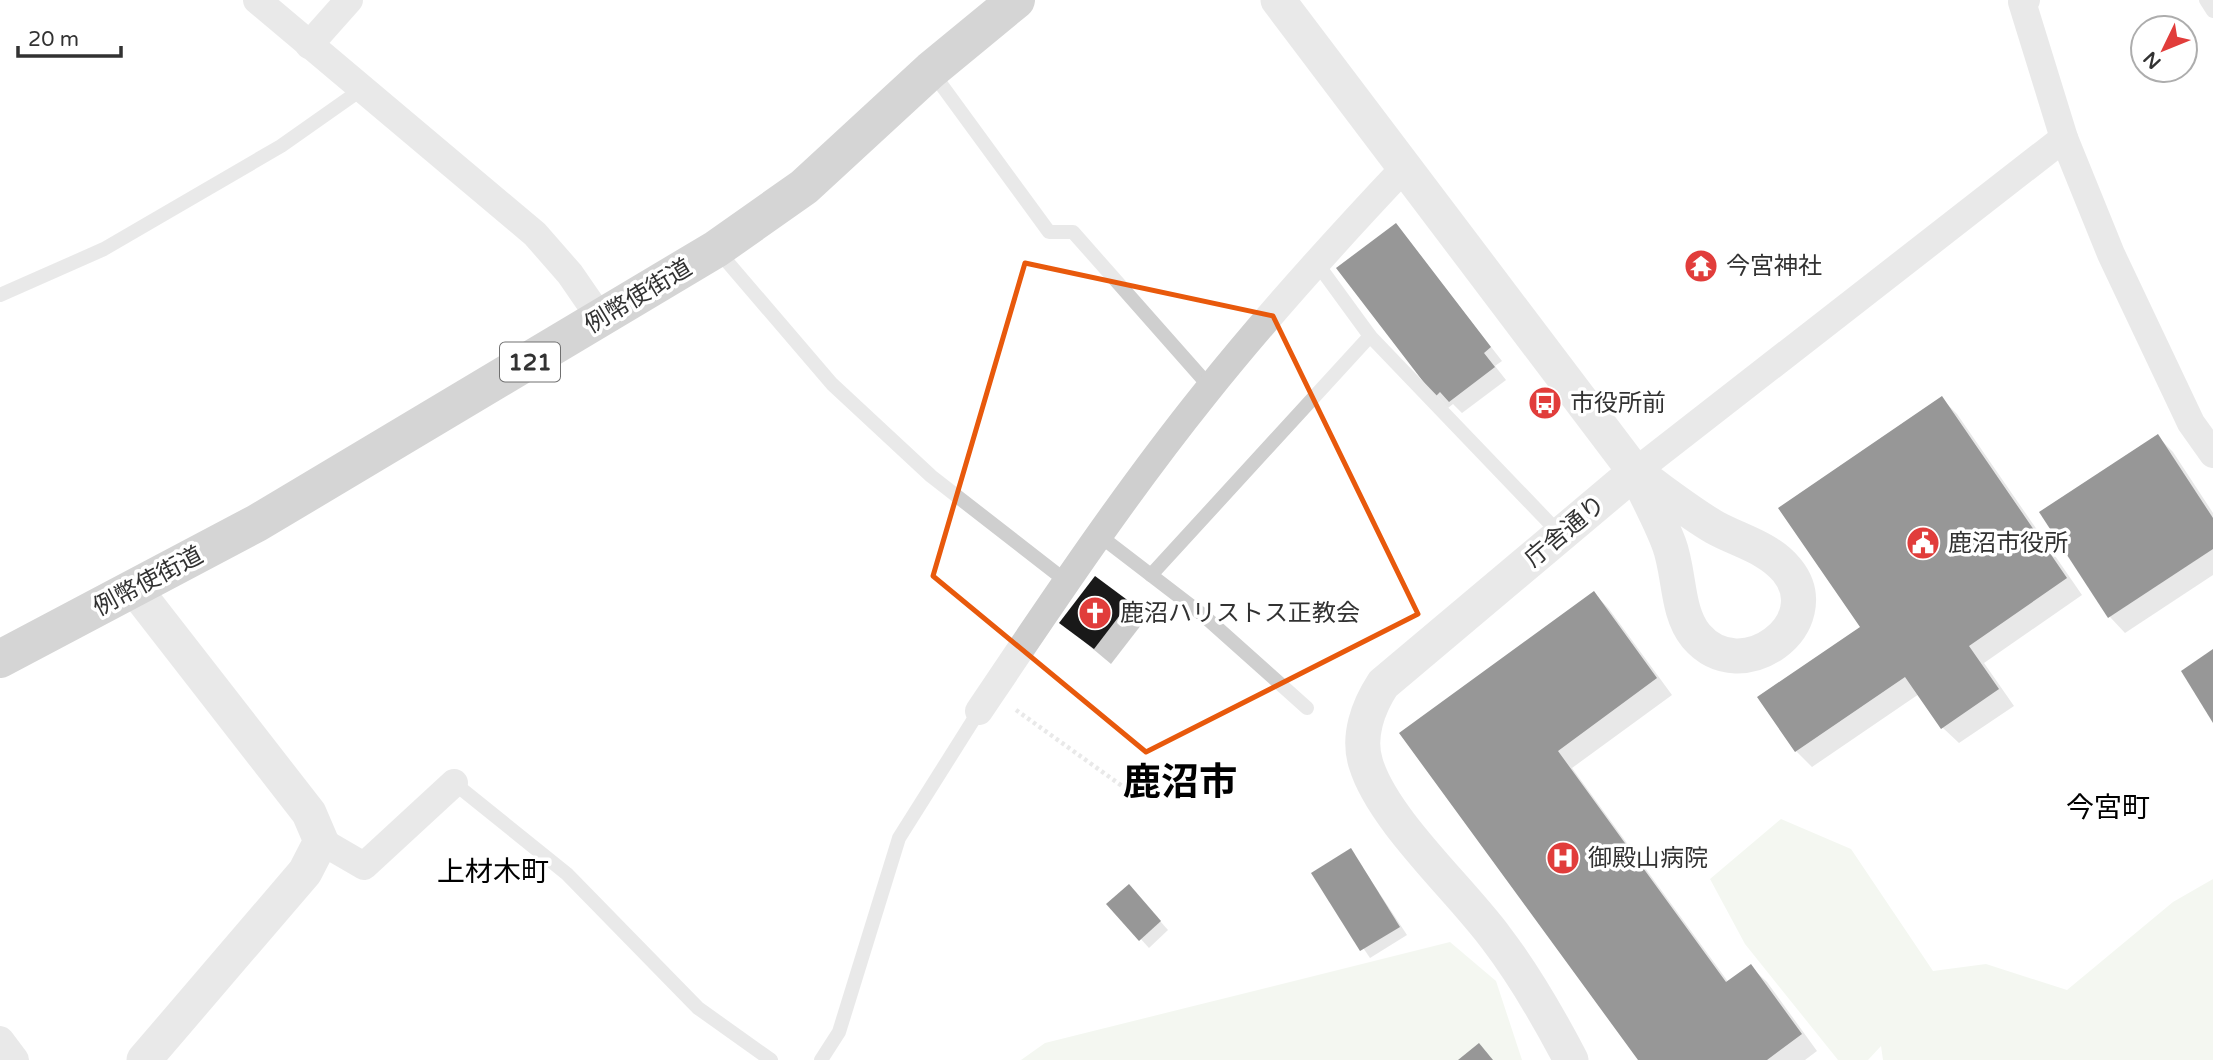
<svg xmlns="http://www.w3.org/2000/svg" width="2213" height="1060" font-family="'Varela Round','Noto Sans JP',sans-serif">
<rect width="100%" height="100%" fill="#fff"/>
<!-- green -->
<g fill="#e6eee0">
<path d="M1781,819L1851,849L1933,971L1986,964L2067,990L2173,902L2213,879V1060H1883L1881,1046L1868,1060H1838L1745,944L1710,879Z"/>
<path d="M1450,942L1496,981L1522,1060H1021L1045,1043Z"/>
</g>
<!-- shadow -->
<g fill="#0003">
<path d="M1396,225L1502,361L1495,366L1506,380L1462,413L1453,404L1448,408L1436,395Z"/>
<path d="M1941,398L1957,414L2082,595L1984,663L2014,706L1959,743L1943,728L1919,694L1812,767L1796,751L1862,627Z"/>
<path d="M2157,436L2173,452L2213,513V575L2125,633L2110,617Z"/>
<path d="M1096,578L1145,620L1111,664L1062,623Z"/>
<path d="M1594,593L1609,609L1672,695L1572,768L1729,983L1751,967L1767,982L1817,1051L1805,1060H1640L1401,733Z"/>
<path d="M1351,850L1407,935L1370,958L1313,874Z"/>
<path d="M1137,895L1168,930L1149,948L1109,904Z"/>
</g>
<!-- building -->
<g fill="#191919">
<path d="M1396,223L1491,347L1484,353L1495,367L1449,402L1440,392L1435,397L1336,268Z"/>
<path d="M1942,396L2067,578L1969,646L1999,689L1941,729L1905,677L1795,752L1757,697L1860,627L1778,508Z"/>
<path d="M2158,434L2213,518V549L2108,618L2039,512Z"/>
<path d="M1095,576L1130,602L1094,649L1059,623Z"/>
<path d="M1594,591L1657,678L1558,751L1726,982L1751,964L1802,1034L1767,1060H1638L1399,733Z"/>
<path d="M2213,649V723L2181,671Z"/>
<path d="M1351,848L1400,927L1360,951L1311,873Z"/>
<path d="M1129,884L1161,921L1139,941L1106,904Z"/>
<path d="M1479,1043L1493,1060H1458Z"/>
</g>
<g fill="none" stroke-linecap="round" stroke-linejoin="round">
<!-- path -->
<path stroke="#cfcfcf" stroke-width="4.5" stroke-dasharray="3.5 3.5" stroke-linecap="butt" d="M1016,710L1129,791"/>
<!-- service -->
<g stroke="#cfcfcf" stroke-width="14">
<path d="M2206,0L2213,11"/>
<path d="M932,72L1049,232H1073L1210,387"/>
<path d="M718,251L832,384L931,476L1066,581"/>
<path d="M1316,262L1370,336L1560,534"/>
<path d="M0,295L104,249L281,146L362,89"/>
<path d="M1100,536L1203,615L1307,708"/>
<path d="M1151,575L1370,336"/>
<path d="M454,783L567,874L698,1008L771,1060"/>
<path d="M821,1060L839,1032L899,838L979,711"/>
</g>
<!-- minor -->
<g stroke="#cfcfcf" stroke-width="28">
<path d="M257,0L535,234L570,274L601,319"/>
<path d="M2026,0L2022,2L2064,138L2111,254L2191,423L2213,454"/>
<path d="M309,45L349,0"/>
<path d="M1635,472L2064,138"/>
<path d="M979,711C1051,604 1123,496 1204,395C1267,316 1335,241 1404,168"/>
<path d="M321,841L364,866L454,783"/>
<path d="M0,1040L15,1060"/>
</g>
<!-- tertiary -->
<g stroke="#cfcfcf" stroke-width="35">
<path d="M1278,0L1635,472C1647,496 1660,520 1669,544C1680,573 1676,612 1696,636C1742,690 1830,623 1787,570C1768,547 1739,541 1714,527C1687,511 1661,490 1635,472"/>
<path d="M134,588L309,813L321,841L305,872L144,1060"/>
<path d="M1571,1060C1549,1018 1525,976 1496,938C1460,889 1383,820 1366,764C1357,737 1368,707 1383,684L1635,472"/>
</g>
<!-- trunk -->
<path stroke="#a2a2a2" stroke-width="38" d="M0,659L257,523L716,249L804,187L931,70L1016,0"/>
</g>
<!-- marked area -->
<path d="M0 0H2213V1060H0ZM1025,263L1273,316L1418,614L1146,752L933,576Z" fill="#fff" fill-opacity=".55" fill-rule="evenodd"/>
<path fill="none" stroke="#e8590c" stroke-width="5" stroke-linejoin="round" d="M1025,263L1273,316L1418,614L1146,752L933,576Z"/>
<!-- icons -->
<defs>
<symbol id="temple-disc" viewBox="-11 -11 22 22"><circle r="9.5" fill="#e13d3b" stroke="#fff"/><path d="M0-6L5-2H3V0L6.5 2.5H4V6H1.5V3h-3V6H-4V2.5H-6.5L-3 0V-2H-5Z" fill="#fff"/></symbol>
<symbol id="bus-disc" viewBox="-11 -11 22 22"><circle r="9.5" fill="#e13d3b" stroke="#fff"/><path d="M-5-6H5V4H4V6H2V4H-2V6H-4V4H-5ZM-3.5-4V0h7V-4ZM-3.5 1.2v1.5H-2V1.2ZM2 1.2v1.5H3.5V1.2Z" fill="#fff"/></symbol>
<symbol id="civic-disc" viewBox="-11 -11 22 22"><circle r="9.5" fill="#e13d3b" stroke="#fff"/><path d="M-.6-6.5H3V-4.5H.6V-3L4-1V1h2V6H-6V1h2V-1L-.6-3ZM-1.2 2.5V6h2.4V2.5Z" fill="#fff"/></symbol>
<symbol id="church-disc" viewBox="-11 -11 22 22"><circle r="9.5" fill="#e13d3b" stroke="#fff"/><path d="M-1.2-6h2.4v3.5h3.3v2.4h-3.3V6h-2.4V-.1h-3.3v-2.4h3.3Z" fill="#fff"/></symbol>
<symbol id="hospital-disc" viewBox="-11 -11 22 22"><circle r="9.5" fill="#e13d3b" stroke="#fff"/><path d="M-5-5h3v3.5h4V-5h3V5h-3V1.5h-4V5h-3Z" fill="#fff"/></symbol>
</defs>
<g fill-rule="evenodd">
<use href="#temple-disc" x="1682" y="247" width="38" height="38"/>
<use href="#bus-disc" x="1526" y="384" width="38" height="38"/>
<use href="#civic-disc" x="1904" y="524" width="38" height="38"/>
<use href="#church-disc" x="1076" y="594" width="38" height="38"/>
<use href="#hospital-disc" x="1544" y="839" width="38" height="38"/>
</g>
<g text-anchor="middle" stroke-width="7" stroke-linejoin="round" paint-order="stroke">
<!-- shield labels -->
<rect fill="#fff" stroke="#707070" stroke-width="2" x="500" y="342.5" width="60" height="39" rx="5"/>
<g font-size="23" font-weight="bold" fill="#323232">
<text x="530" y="370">121</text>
</g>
<!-- poi labels -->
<g font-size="24" fill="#323232" stroke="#fff" text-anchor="start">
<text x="1726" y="274">今宮神社</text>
<text x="1570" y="411">市役所前</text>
<text x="1948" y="551">鹿沼市役所</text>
<text x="1120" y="621">鹿沼ハリストス正教会</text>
<text x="1588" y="866">御殿山病院</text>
</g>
<!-- street labels -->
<g font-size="24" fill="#323232" stroke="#fff">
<text transform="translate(638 296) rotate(-31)" y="8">例幣使街道</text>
<text transform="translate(1565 531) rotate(-40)" y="8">庁舎通り</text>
<text transform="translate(148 581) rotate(-28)" y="8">例幣使街道</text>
</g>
<!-- quarter labels -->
<g font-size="28" fill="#000" stroke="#fff">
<text x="2108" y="817">今宮町</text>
<text x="493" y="881">上材木町</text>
</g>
<!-- town labels -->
<g font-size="38" font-weight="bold" fill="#000" stroke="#fff">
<text x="1180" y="795">鹿沼市</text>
</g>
</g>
<!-- north arrow -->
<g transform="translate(2164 49) rotate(227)"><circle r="33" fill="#ffffff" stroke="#adadad" stroke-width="2"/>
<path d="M0-5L12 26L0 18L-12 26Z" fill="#e13d3b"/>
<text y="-10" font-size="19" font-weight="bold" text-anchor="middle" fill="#323232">N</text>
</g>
<!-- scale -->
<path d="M18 46v10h103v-10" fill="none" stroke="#323232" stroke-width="3.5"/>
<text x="28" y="46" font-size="21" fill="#323232" stroke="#ffffff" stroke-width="5" paint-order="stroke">20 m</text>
</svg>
